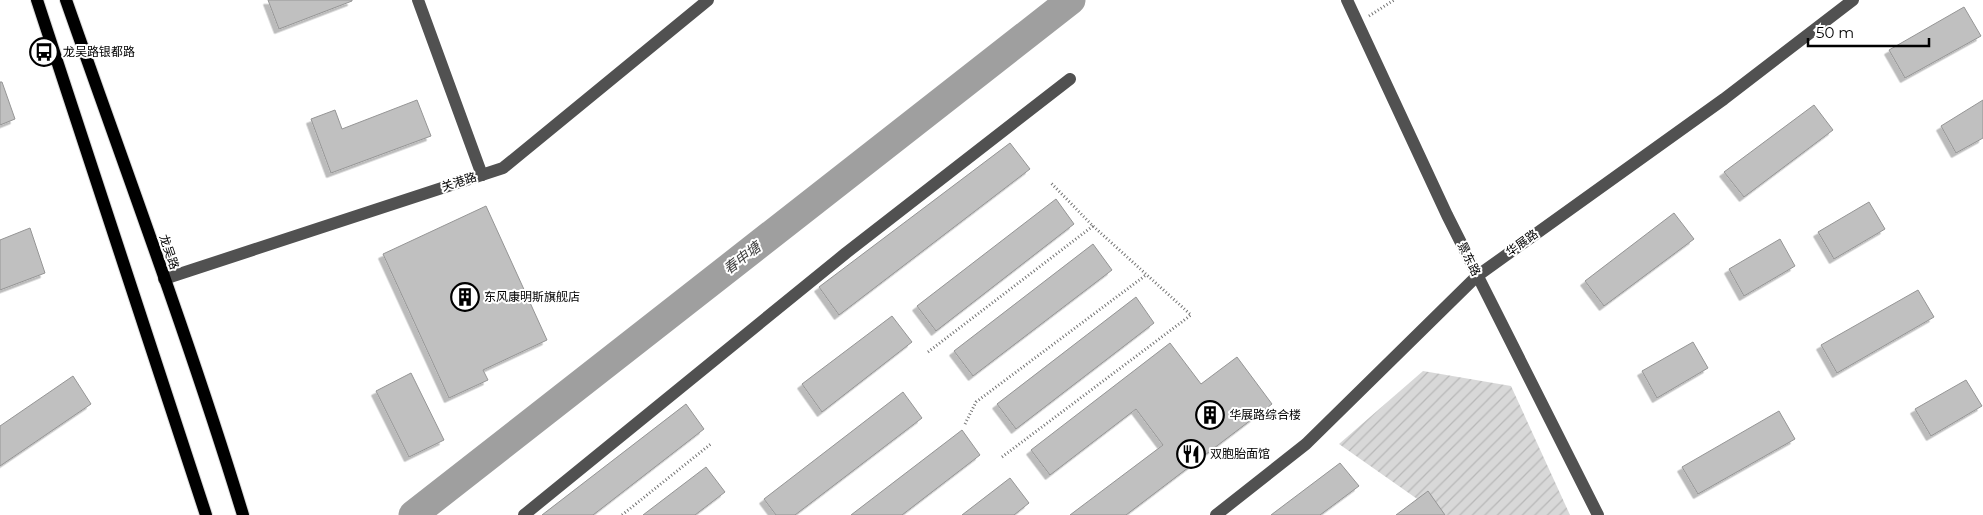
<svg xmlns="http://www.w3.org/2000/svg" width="1983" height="515" font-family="Montserrat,'Noto Sans SC',sans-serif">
<defs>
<pattern id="garden-furrows" width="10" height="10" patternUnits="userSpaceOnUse" patternTransform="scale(1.25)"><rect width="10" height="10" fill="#d8d8d8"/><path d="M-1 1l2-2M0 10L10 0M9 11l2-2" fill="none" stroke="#b8b8b8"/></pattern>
<filter id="shadow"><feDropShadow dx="-4.5" dy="4.5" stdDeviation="0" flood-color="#0004"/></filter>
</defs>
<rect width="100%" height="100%" fill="#fff"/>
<!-- garden -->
<path fill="url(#garden-furrows)" d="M1423,371L1511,386L1570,515H1440L1339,444Z"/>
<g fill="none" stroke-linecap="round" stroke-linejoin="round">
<!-- river -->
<path stroke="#9f9f9f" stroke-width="29" d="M413,515L1071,0"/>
</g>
<!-- building -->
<g fill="#c0c0c0" stroke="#959595" filter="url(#shadow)">
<path d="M268,0H352V1L279,29Z"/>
<path d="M1964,7L1981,36L1905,78L1889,50Z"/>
<path d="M0,82H2L15,119L0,125Z"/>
<path d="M417,100L431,136L331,173L311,119L335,110L342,129Z"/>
<path d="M1983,100V138L1956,153L1941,126Z"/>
<path d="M1814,105L1833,130L1744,197L1724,172Z"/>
<path d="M1010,143L1030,169L839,315L819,287Z"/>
<path d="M1056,199L1074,224L936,331L917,306Z"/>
<path d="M1869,202L1885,229L1834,259L1818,232Z"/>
<path d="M486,206L547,340L483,370L488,380L449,398L383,254Z"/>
<path d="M1674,213L1694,239L1604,306L1585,281Z"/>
<path d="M30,228L45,273L0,290V240Z"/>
<path d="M1780,239L1795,266L1744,296L1729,269Z"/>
<path d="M1093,244L1112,270L973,376L954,351Z"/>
<path d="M1918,290L1934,317L1837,373L1821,345Z"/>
<path d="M1136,297L1154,323L1016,429L997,404Z"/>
<path d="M892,316L912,342L822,412L802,384Z"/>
<path d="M1693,342L1708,368L1657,398L1642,371Z"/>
<path d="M1170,343L1201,384L1237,357L1272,404L1126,515H1070L1163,445L1136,409L1050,475L1031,450Z"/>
<path d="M411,373L444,440L409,457L376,391Z"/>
<path d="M73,376L91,404L0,466V426Z"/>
<path d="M1966,380L1982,406L1931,436L1915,409Z"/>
<path d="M903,392L922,418L795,515H776L764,499Z"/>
<path d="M686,404L704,429L593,515H542Z"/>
<path d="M1779,411L1795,439L1698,494L1682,467Z"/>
<path d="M962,430L980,455L902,515H851Z"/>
<path d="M1340,463L1359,486L1320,515H1271Z"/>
<path d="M706,467L725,492L695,515H643Z"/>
<path d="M1010,478L1029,503L1014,515H962Z"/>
<path d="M1428,491L1445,515H1396Z"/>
</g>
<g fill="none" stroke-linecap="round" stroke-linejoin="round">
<defs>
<g id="major">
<path d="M37,0L206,515"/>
<path d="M66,0C126,171 190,342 243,515"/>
</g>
</defs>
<!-- major casing -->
<use href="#major" stroke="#dbdbdb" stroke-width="14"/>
<!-- path -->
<g stroke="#737373" stroke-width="3" stroke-dasharray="1 2.5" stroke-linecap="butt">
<path d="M1369,16L1394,0"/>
<path d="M928,352L1093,226"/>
<path d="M965,424L976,402L1146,275"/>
<path d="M1002,457L1191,315L1093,226L1051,183"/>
<path d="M622,515L712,443"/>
</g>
<!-- minor -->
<g stroke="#515151" stroke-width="12">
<path d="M418,0L482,175"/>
<path d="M1347,0L1447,215L1598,515"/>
<path d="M164,279L503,168L708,0"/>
<path d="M524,515L846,253L1070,79"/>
<path d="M1216,515L1306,444L1477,276L1724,99L1853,0"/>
</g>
<!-- major -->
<use href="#major" stroke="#000" stroke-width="12"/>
</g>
<!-- icons -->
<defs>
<symbol id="bus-ring" viewBox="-11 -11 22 22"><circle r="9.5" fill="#fff" stroke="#000" stroke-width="1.5"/><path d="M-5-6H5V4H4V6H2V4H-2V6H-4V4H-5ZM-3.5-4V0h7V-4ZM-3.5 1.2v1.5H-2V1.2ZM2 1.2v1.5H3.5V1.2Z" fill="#000"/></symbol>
<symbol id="building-ring" viewBox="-11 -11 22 22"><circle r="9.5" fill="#fff" stroke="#000" stroke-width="1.5"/><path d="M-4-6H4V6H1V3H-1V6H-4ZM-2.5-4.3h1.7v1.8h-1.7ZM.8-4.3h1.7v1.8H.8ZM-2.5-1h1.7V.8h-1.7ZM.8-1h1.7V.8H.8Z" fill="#000"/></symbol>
<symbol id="restaurant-ring" viewBox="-11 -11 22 22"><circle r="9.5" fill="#fff" stroke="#000" stroke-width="1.5"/><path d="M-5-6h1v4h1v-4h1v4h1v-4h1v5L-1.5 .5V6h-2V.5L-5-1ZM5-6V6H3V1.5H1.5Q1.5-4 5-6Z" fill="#000"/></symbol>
</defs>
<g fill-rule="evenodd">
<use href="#bus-ring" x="28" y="36" width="32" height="32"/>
<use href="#building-ring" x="449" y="281" width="32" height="32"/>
<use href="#building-ring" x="1194" y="399" width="32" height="32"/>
<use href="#restaurant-ring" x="1175" y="438" width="32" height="32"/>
</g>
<g text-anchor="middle" stroke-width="4" stroke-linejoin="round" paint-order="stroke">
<!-- poi labels -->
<g font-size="12" fill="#000" stroke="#fff" text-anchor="start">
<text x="63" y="56">龙吴路银都路</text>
<text x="484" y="301">东风康明斯旗舰店</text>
<text x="1229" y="419">华展路综合楼</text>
<text x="1210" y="458">双胞胎面馆</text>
</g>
<!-- street labels -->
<g font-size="12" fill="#000" stroke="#fff">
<text transform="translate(459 182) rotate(-18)" y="4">关港路</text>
<text transform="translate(1522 243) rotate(-36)" y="4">华展路</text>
<text transform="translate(169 252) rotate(71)" y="4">龙吴路</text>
<text transform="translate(1469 259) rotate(64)" y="4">景东路</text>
</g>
<!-- water labels -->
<g font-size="14" font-style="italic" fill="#404040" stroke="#fff">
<text transform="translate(742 258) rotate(-38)" y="5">春申塘</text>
</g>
</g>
<!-- scale -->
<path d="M1808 38v8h121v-8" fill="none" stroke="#000000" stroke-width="2.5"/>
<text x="1816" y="38" font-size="15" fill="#000000" stroke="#ffffff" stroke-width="4" paint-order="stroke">50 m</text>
</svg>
